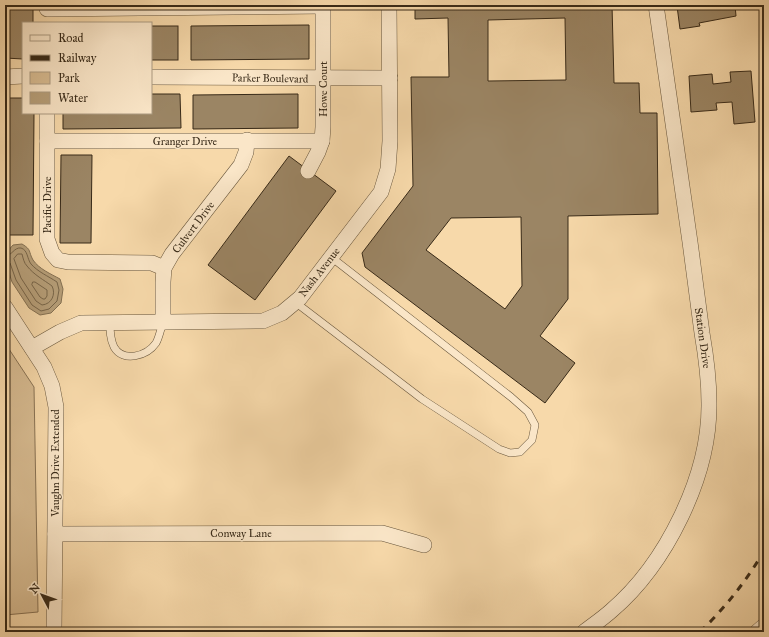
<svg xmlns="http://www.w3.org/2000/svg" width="769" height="637" font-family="'IM FELL Great Primer',serif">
<rect width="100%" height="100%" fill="#f7d9aa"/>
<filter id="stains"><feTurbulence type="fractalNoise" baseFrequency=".005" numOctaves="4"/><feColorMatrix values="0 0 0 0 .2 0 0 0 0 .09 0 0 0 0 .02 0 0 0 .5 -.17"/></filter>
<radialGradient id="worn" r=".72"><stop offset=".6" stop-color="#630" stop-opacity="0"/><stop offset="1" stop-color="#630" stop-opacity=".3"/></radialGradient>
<!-- green -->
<path fill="#d7bb91" stroke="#887254" d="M5,343L34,387L38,612L5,615Z"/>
<!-- water -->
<path fill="#b69e78" stroke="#847052" d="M22,244C32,250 28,251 33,260C39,269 51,274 60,279L63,289L61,303L51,313L40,315L29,308L12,282L6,263L7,252L13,245Z"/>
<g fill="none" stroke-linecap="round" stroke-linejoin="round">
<!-- shore -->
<g stroke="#776448" stroke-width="1">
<path d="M18,254H22C23,258 24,263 27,266C34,275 44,280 52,286C56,294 52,304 42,305L36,301L21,278L14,259Z"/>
<path d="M5,256C12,256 14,247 21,248C28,250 27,259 31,264C38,272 48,276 57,282L59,290L57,301L49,309L41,311L32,305L16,280L10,263L8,261H5"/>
<path d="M33,282H35L47,290V296L45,299H43L40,297L32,285Z"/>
</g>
</g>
<!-- building -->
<g fill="#9b8564" stroke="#382a18" fill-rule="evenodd">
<path d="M5,5H33V23H23V59L5,58Z"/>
<path d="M415,5H612L614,83H639L640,113H657L658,214L568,216V299L540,336L575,363L545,403L365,267L362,253L413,186L411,77H449L448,18L415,19ZM565,18L566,80L488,81V20ZM521,217L522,286L505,309L426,250L451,218Z"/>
<path d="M682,5H696L697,7L710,5H735L736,16L699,23L700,26L680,29L677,6Z"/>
<path d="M309,25V59L191,60V26Z"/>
<rect x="151" y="26" width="27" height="34"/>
<path d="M751,71L755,122L734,124L732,102L716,103L717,110L691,112L689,76L712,74L713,84L731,82L730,72Z"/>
<path d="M151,94H180L181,128L63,129V113H151Z"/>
<path d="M298,94V128L193,129V95Z"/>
<path d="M5,98H23V113H34L33,235H5Z"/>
<path d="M61,155H92L91,243H60Z"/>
<path d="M289,156L336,191L255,300L208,265Z"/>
</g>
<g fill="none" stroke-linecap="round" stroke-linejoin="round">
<defs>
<g id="lane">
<path d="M763,5L764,18"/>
<path d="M295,302L422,399L499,449L510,453L520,452L532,440L535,425L528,412L511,397L331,257"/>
<path d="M110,323C110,331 110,339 114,347C123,363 147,356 156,343C159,338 161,328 163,322"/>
</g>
<g id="street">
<path d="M47,9L323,6"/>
<path d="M5,77L23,76"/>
<path d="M151,77L390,78"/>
<path d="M47,113V239L52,253L58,260L68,262L152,263L164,268"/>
<path d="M47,141H322"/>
<path d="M308,171L318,152L322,141L323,127V5"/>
<path d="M5,307L44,367L52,386L56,407L54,632"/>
<path d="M163,322V282L164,268L172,254L241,165L246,152L247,140"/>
<path d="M32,348L60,332L81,323L263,321L282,313L300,298L381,192L388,169L390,141L389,5"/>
<path d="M55,534L382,533L424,545"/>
<path d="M584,632C593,625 602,619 611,611C666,564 710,476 709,403C709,379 706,356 702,333C698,303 694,272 690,242C679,163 667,84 656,5"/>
<path d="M757,632L764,626"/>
</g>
</defs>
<!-- lane casing -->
<use href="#lane" stroke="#68563c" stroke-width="8"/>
<!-- street casing -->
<use href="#street" stroke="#68563c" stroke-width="16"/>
<!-- lane -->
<use href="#lane" stroke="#fae6c8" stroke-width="7"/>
<!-- street -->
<use href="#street" stroke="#fae6c8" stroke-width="15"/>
<!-- rail -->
<path stroke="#382a18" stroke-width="3" stroke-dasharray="7 7" stroke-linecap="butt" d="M700,632C725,608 747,580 764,551"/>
</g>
<g text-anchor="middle" stroke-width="3" stroke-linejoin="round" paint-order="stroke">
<!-- street labels -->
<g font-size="11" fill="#382a18" stroke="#fae6c8">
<text transform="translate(270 78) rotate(1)" y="4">Parker Boulevard</text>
<text transform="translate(323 89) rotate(-90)" y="4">Howe Court</text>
<text x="185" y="145">Granger Drive</text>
<text transform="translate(47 205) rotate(-90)" y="4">Pacific Drive</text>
<text transform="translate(193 227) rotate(-53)" y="4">Culvert Drive</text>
<text transform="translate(319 272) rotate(-52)" y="4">Nash Avenue</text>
<text transform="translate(703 338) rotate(82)" y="4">Station Drive</text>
<text transform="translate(55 463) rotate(-90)" y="4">Vaughn Drive Extended</text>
<text x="241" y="537">Conway Lane</text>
</g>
</g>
<!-- margin -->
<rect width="769" height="637" fill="none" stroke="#f7d9aa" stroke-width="20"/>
<rect x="6" y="6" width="757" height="625" fill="none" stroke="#382a18" stroke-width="2"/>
<rect x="10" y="10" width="749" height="617" fill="none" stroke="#382a18"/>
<!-- legend -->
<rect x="22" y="22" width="130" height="92" fill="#fae6c8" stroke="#ac9b82"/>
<rect x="30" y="35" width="20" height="6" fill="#fae6c8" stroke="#ac9b82"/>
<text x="58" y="42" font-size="12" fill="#382a18">Road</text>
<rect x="30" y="55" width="20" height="6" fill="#382a18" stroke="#ac9b82"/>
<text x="58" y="62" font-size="12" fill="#382a18">Railway</text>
<rect x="30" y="72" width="20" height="12" fill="#d7bb91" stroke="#ac9b82"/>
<text x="58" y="82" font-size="12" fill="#382a18">Park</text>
<rect x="30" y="92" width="20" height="12" fill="#b69e78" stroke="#ac9b82"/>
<text x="58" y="102" font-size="12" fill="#382a18">Water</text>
<!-- north arrow -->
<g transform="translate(42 595) rotate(311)" stroke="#fae6c8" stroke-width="3" paint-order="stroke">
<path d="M0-3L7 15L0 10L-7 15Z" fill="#382a18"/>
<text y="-6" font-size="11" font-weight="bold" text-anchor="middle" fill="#382a18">N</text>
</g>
<rect width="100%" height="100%" filter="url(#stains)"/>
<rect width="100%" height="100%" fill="url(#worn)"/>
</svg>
